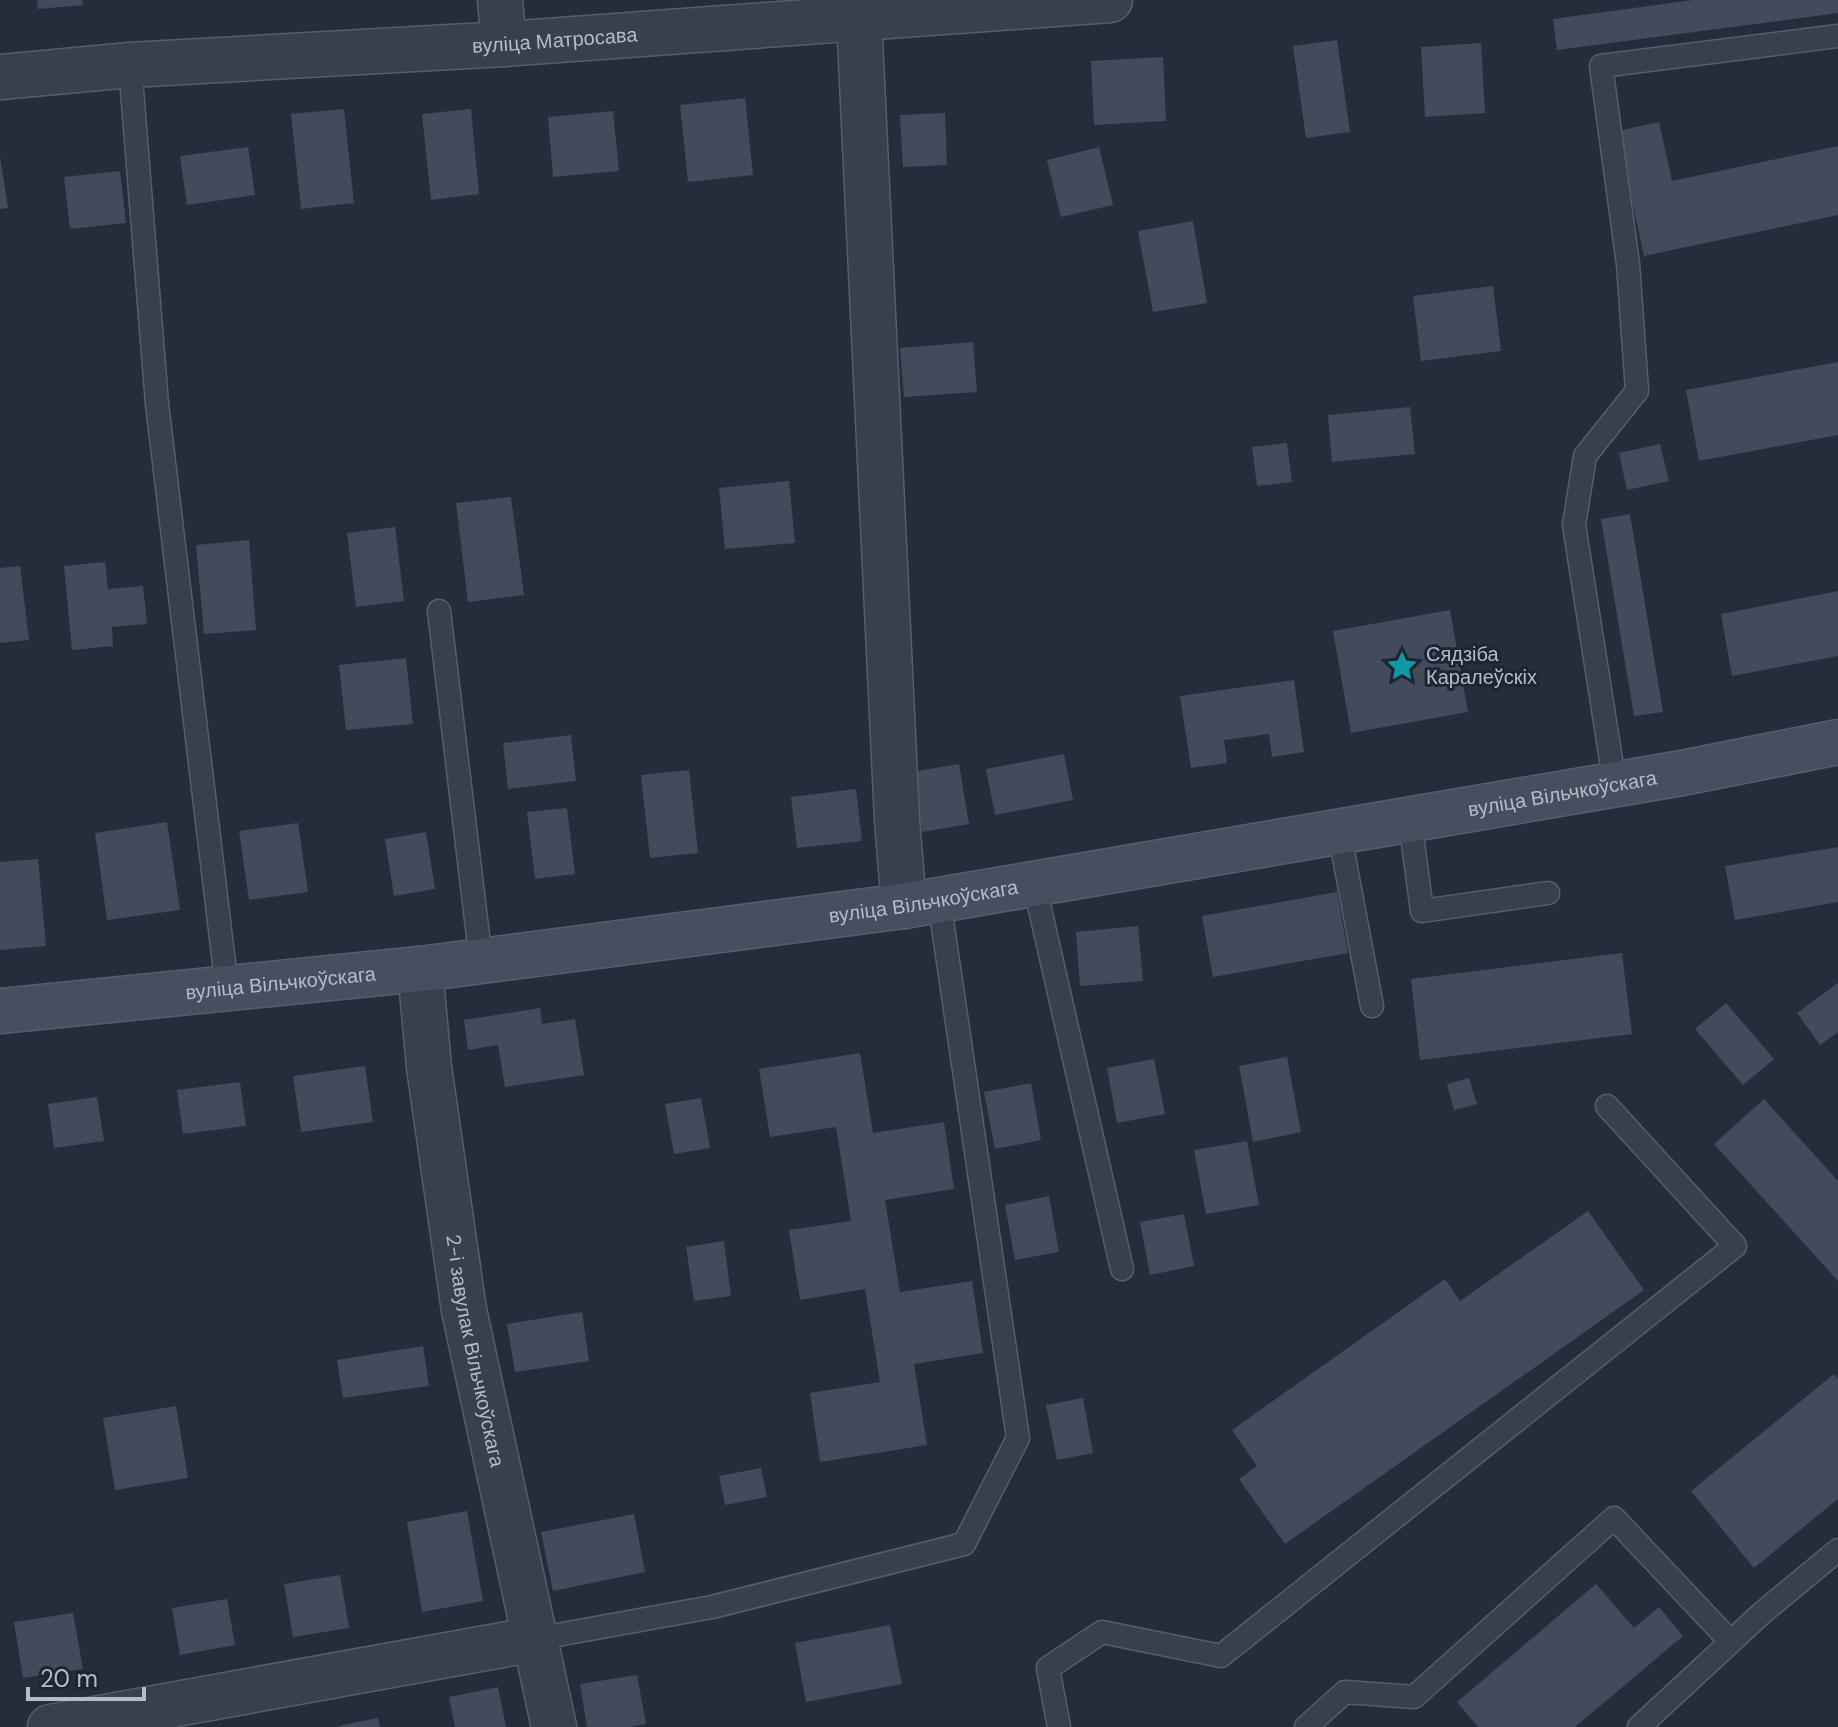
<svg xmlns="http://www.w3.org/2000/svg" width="1838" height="1727" font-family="'DM Sans',sans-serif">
<rect width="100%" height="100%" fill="#252d3d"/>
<!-- building -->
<g fill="#414b5c">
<path d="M37,0H82L83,5L38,9Z"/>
<path d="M1693,0H1838V13L1557,50L1553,19Z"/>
<path d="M1337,40L1350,132L1306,138L1293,46Z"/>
<path d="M1481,43L1485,113L1425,117L1421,47Z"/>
<path d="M1163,57L1166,121L1094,125L1091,61Z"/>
<path d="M745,98L753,175L688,182L680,105Z"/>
<path d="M344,109L354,203L301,209L291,114Z"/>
<path d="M471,109L479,194L431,200L422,114Z"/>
<path d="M613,111L619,171L553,177L548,117Z"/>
<path d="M945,113L947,165L903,167L900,115Z"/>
<path d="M1659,122L1672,181L1838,146V215L1644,256L1617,131Z"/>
<path d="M248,147L255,195L187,205L180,156Z"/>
<path d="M1099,147L1113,205L1061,217L1047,160Z"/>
<path d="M0,156L8,208L0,209Z"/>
<path d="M120,171L126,223L70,229L64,177Z"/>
<path d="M1193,221L1207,303L1153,312L1138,231Z"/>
<path d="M1493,286L1501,351L1421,361L1413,296Z"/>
<path d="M973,342L977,392L904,397L900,348Z"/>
<path d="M1838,362V435L1699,461L1686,390Z"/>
<path d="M1410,407L1415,454L1332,462L1328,415Z"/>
<path d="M1287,443L1292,482L1257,486L1252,447Z"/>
<path d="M1660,444L1669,481L1627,490L1619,453Z"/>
<path d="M789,481L795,543L725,549L719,488Z"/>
<path d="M511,497L524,595L468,602L456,503Z"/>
<path d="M1630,514L1663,712L1634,716L1601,519Z"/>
<path d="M395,527L404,601L356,607L347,533Z"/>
<path d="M249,540L256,630L204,634L196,545Z"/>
<path d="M105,562L108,589L143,586L147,624L112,627L113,646L72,650L64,566Z"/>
<path d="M20,566L29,640L0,643V568Z"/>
<path d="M1838,591V656L1732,676L1721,614Z"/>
<path d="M1450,610L1468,712L1351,733L1333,631Z"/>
<path d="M406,658L413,724L346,730L339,665Z"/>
<path d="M1294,680L1304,752L1272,757L1269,734L1224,740L1227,763L1191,768L1180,696Z"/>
<path d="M571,735L576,781L508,789L503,743Z"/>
<path d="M1064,754L1073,800L995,815L986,769Z"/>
<path d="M959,764L969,824L922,832L912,772Z"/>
<path d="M689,770L698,853L650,858L641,775Z"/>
<path d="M856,789L862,841L797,848L791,797Z"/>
<path d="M567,808L575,874L535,879L527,812Z"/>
<path d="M167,822L180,910L107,920L95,833Z"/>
<path d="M298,823L308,892L249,900L239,831Z"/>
<path d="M426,832L435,889L394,896L385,839Z"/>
<path d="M1838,847V902L1735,920L1725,866Z"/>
<path d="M38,859L46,946L0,950V862Z"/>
<path d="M1337,892L1348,953L1213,977L1202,916Z"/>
<path d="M1138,926L1143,981L1080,986L1076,932Z"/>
<path d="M1622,953L1632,1034L1420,1060L1411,979Z"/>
<path d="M1838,983V1032L1820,1045L1797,1013Z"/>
<path d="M1726,1003L1774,1059L1743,1085L1695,1029Z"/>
<path d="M540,1008L542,1024L575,1019L584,1075L505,1087L498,1045L468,1050L464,1020Z"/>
<path d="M860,1053L873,1133L944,1122L954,1189L885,1200L900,1292L972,1281L983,1353L914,1364L927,1445L820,1462L810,1393L880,1382L865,1289L800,1300L789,1230L851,1221L836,1127L770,1137L759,1069Z"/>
<path d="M1287,1057L1301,1132L1253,1142L1239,1066Z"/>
<path d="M1154,1059L1165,1114L1117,1123L1107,1068Z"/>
<path d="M365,1066L373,1122L301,1132L293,1076Z"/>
<path d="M1469,1078L1477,1104L1454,1110L1447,1084Z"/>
<path d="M240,1082L246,1126L183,1134L177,1090Z"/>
<path d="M1031,1083L1041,1140L995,1149L984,1092Z"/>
<path d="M97,1097L104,1141L54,1148L48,1104Z"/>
<path d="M701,1098L710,1148L674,1154L665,1104Z"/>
<path d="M1764,1099L1838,1181V1281L1714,1144Z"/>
<path d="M1247,1141L1259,1205L1206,1214L1194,1150Z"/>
<path d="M1049,1196L1059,1252L1015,1260L1005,1205Z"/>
<path d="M1588,1211L1644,1290L1285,1544L1239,1479L1257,1466L1232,1430L1445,1279L1460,1301Z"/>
<path d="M1184,1214L1194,1266L1150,1275L1140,1222Z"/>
<path d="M724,1241L731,1296L694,1301L686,1247Z"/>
<path d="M582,1312L589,1361L515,1372L507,1324Z"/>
<path d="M423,1346L429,1386L343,1398L337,1360Z"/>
<path d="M1834,1374L1838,1379V1499L1754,1568L1691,1491Z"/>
<path d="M1083,1398L1093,1453L1057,1460L1046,1405Z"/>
<path d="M176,1406L188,1478L115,1490L103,1418Z"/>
<path d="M761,1468L767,1497L725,1505L719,1476Z"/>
<path d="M467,1511L483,1601L422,1612L407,1522Z"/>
<path d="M634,1514L645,1572L553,1591L541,1532Z"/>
<path d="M340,1575L349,1628L293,1637L284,1584Z"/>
<path d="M1596,1584L1634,1628L1659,1607L1683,1636L1575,1727H1478L1457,1702Z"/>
<path d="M227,1599L235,1645L180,1655L172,1608Z"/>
<path d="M73,1613L83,1669L23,1678L14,1622Z"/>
<path d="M890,1625L902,1684L806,1702L795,1643Z"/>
<path d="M637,1675L646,1724L630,1727H587L580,1684Z"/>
<path d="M498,1687L506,1727H455L449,1697Z"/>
<path d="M378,1718L380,1727H338V1726Z"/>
</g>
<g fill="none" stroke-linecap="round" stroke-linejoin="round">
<defs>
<g id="service">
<path d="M130,65L157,404L227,988"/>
<path d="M439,611L481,961"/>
<path d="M1615,785L1574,525L1585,456L1637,391L1628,264L1601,66L1838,36"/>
<path d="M1410,820L1422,911L1548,893"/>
<path d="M1339,831L1372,1006"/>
<path d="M1034,883L1122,1269"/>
<path d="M535,1639L712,1607L964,1544L1018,1438L939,900"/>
<path d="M1059,1727L1048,1668L1102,1632L1221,1656L1735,1246L1607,1106"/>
<path d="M1306,1727L1345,1692L1414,1697L1614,1518L1730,1641"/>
<path d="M1639,1727L1762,1613L1838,1550"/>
</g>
<g id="minor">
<path d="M500,0L504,44"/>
<path d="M859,18L897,820L904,906"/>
<path id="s1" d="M0,77L130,65L504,44L1110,0"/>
<path id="s2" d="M420,969L429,1067L464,1310L554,1727"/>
<path d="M50,1727L535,1639"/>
</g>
<g id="secondary">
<path id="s3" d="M0,1011L420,969L904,906L1682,773L1838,742"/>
</g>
</defs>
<!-- service casing -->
<use href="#service" stroke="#575d6b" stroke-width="25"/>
<!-- minor casing -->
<use href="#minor" stroke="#575d6b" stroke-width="47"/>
<!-- secondary casing -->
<use href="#secondary" stroke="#575d6b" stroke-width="47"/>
<!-- service -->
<use href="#service" stroke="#393f4d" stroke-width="22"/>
<!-- minor -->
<use href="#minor" stroke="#393f4d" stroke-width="44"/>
<!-- secondary -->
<use href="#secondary" stroke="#474e60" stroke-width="44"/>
</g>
<!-- icons -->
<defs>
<symbol id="sight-bare" viewBox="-9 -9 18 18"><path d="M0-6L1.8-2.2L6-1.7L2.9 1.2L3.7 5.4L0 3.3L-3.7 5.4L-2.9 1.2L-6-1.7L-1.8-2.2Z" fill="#0f9aa8" stroke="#1e2432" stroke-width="2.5" paint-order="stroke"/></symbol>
</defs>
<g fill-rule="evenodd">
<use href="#sight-bare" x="1380" y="644" width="44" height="44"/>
</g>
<g text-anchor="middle" stroke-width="6" stroke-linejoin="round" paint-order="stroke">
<!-- street labels -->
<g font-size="20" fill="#b5bbc8" stroke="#1e2432">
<text dy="7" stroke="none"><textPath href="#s1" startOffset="556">вуліца Матросава</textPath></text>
<text dy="7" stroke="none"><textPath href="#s3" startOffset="1578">вуліца Вільчкоўскага</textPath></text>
<text dy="7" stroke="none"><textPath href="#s3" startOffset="930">вуліца Вільчкоўскага</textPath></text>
<text dy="7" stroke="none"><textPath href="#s3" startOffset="282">вуліца Вільчкоўскага</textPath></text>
<text dy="7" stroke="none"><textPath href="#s2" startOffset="386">2-і завулак Вільчкоўскага</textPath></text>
</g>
<!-- poi labels -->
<g font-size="20" fill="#b5bbc8" stroke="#1e2432" text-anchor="start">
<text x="1426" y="661">Сядзіба<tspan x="1426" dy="23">Каралеўскіх</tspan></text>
</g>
</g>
<!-- scale -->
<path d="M28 1687v12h116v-12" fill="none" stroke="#b5bbc8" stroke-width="4"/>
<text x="40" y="1687" font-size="24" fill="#b5bbc8" stroke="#1e2432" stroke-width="6" paint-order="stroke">20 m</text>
</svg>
